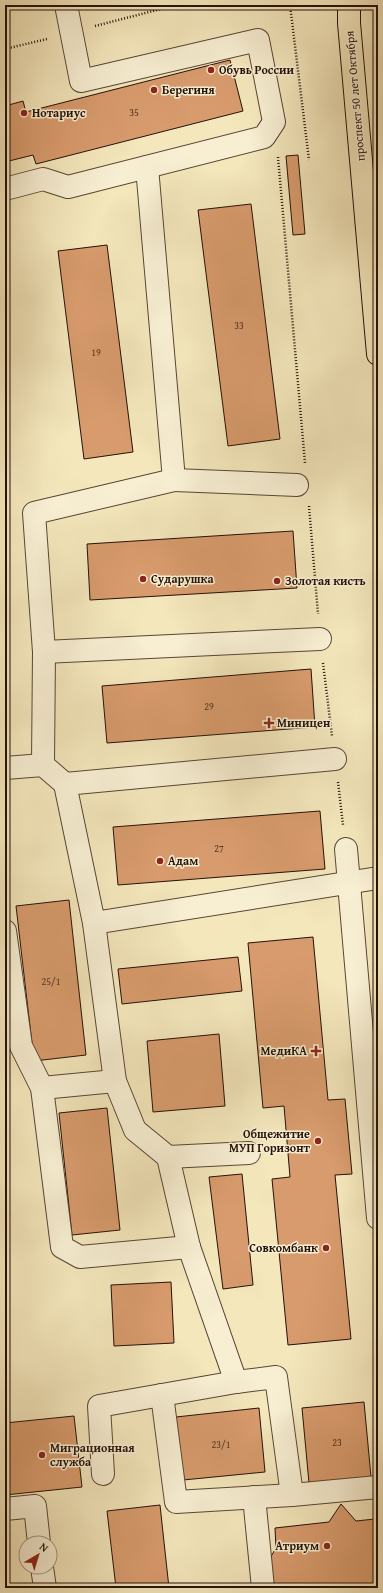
<svg xmlns="http://www.w3.org/2000/svg" width="383" height="1593" font-family="'Gentium Book Plus',serif">
<rect width="100%" height="100%" fill="#f4e7bc"/>
<filter id="stains"><feTurbulence type="fractalNoise" baseFrequency=".005" numOctaves="4"/><feColorMatrix values="0 0 0 0 .2 0 0 0 0 .09 0 0 0 0 .02 0 0 0 .5 -.17"/></filter>
<radialGradient id="worn" r=".72"><stop offset=".6" stop-color="#630" stop-opacity="0"/><stop offset="1" stop-color="#630" stop-opacity=".3"/></radialGradient>
<!-- building -->
<g fill="#d89b6d" stroke="#241107">
<path d="M230,60L243,111L36,164L33,155L5,162V106L23,101L26,112Z"/>
<path d="M298,155L305,234L293,235L286,156Z"/>
<path d="M251,204L280,439L228,446L198,210Z"/>
<path d="M107,245L133,452L84,459L58,251Z"/>
<path d="M293,531L297,588L90,600L87,544Z"/>
<path d="M311,669L315,727L107,743L102,686Z"/>
<path d="M320,811L325,869L118,885L113,827Z"/>
<path d="M69,900L86,1055L34,1061L16,906Z"/>
<path d="M313,937L328,1100L345,1099L352,1174L335,1175L351,1339L288,1345L272,1179L290,1177L284,1106L263,1108L248,943Z"/>
<path d="M238,957L242,991L122,1004L118,969Z"/>
<path d="M219,1034L225,1106L153,1112L147,1041Z"/>
<path d="M107,1108L120,1230L72,1235L59,1113Z"/>
<path d="M242,1174L253,1285L223,1289L209,1177Z"/>
<path d="M171,1282L174,1343L114,1346L111,1285Z"/>
<path d="M364,1402L371,1477L309,1483L302,1408Z"/>
<path d="M259,1408L265,1472L183,1480L176,1417Z"/>
<path d="M74,1416L82,1487L5,1495V1423Z"/>
<path d="M341,1504L356,1521L375,1519L378,1544V1588H276V1585L263,1570L276,1548L275,1528L329,1522Z"/>
<path d="M160,1505L169,1588H116L107,1511Z"/>
</g>
<g fill="none" stroke-linecap="round" stroke-linejoin="round">
<defs>
<g id="minor">
<path d="M5,189L43,179L68,187L264,137L274,122L258,40L81,81L66,5"/>
<path d="M174,480L297,485"/>
<path d="M44,652L320,639"/>
<path d="M335,759L65,784L94,923L378,878"/>
<path d="M5,768L43,765"/>
<path d="M65,784L43,765L44,652L34,513L174,480L147,167"/>
<path d="M346,849L378,1218"/>
<path d="M94,923L115,1081L135,1130L168,1157L189,1247L236,1382"/>
<path d="M5,931L21,1046L42,1088L62,1247L80,1257L189,1247"/>
<path d="M42,1088L115,1081"/>
<path d="M168,1157L249,1153"/>
<path d="M162,1395L176,1502L292,1495L378,1487"/>
<path d="M103,1474L99,1406L236,1382L276,1377L292,1495"/>
<path d="M254,1497L263,1588"/>
<path d="M5,1509L35,1506L39,1543"/>
<path d="M42,1567L45,1588"/>
</g>
<path id="major" d="M349,5V23L378,354"/>
</defs>
<!-- minor casing -->
<use href="#minor" stroke="#584634" stroke-width="24"/>
<!-- major casing -->
<use href="#major" stroke="#241107" stroke-width="24"/>
<!-- path -->
<g stroke="#241107" stroke-width="2.5" stroke-dasharray="1 2" stroke-linecap="butt">
<path d="M290,5L309,160"/>
<path d="M95,26L176,5"/>
<path d="M5,49L47,39"/>
<path d="M278,157L305,463"/>
<path d="M309,506L318,614"/>
<path d="M323,663L332,736"/>
<path d="M338,782L343,825"/>
</g>
<!-- minor -->
<use href="#minor" stroke="#f8efd3" stroke-width="22"/>
<!-- major -->
<use href="#major" stroke="#f4e7bc" stroke-width="22"/>
</g>
<!-- markers -->
<g fill="#8f2418" stroke="#f8efd3" stroke-width="1.5">
<circle cx="211" cy="70" r="4"/>
<circle cx="154" cy="90" r="4"/>
<circle cx="24" cy="113" r="4"/>
<circle cx="143" cy="579" r="4"/>
<circle cx="277" cy="581" r="4"/>
<path d="M267 717h4v4h4v4h-4v4h-4v-4h-4v-4h4z"/>
<circle cx="160" cy="861" r="4"/>
<path d="M314 1045h4v4h4v4h-4v4h-4v-4h-4v-4h4z"/>
<circle cx="318" cy="1141" r="4"/>
<circle cx="326" cy="1248" r="4"/>
<circle cx="42" cy="1455" r="4"/>
<circle cx="327" cy="1546" r="4"/>
</g>
<g text-anchor="middle" stroke-width="3" stroke-linejoin="round" paint-order="stroke">
<!-- number labels -->
<g font-size="10" fill="#513420">
<text x="134" y="116">35</text>
<text x="239" y="329">33</text>
<text x="96" y="356">19</text>
<text x="209" y="710">29</text>
<text x="219" y="852">27</text>
<text x="51" y="985">25/1</text>
<text x="337" y="1446">23</text>
<text x="221" y="1448">23/1</text>
</g>
<!-- poi labels -->
<g font-size="12" font-weight="bold" fill="#241107" stroke="#f8efd3" text-anchor="start">
<text x="219" y="74">Обувь России</text>
<text x="162" y="94">Берегиня</text>
<text x="32" y="117">Нотариус</text>
<text x="151" y="583">Сударушка</text>
<text x="285" y="585">Золотая кисть</text>
<text x="277" y="727">Миницен</text>
<text x="168" y="865">Адам</text>
<text x="307" y="1055" text-anchor="end">МедиКА</text>
<text x="310" y="1138" text-anchor="end">Общежитие<tspan x="310" dy="14">МУП Горизонт</tspan></text>
<text x="318" y="1252" text-anchor="end">Совкомбанк</text>
<text x="50" y="1452">Миграционная<tspan x="50" dy="14">служба</tspan></text>
<text x="319" y="1550" text-anchor="end">Атриум</text>
</g>
<!-- street labels -->
<g font-size="12" fill="#241107" stroke="#f8efd3">
<text transform="translate(355 96) rotate(-95)" y="4">проспект 50 лет Октября</text>
</g>
</g>
<!-- margin -->
<rect width="383" height="1593" fill="none" stroke="#f4e7bc" stroke-width="20"/>
<rect x="6" y="6" width="371" height="1581" fill="none" stroke="#241107" stroke-width="2"/>
<rect x="10" y="10" width="363" height="1573" fill="none" stroke="#241107"/>
<!-- north arrow -->
<g transform="translate(38 1555) rotate(38)"><circle r="19" fill="#f8efd3" stroke="#a39681"/>
<path d="M0-3L7 15L0 10L-7 15Z" fill="#8f2418"/>
<text y="-6" font-size="11" font-weight="bold" text-anchor="middle" fill="#241107">N</text>
</g>
<rect width="100%" height="100%" filter="url(#stains)"/>
<rect width="100%" height="100%" fill="url(#worn)"/>
</svg>
